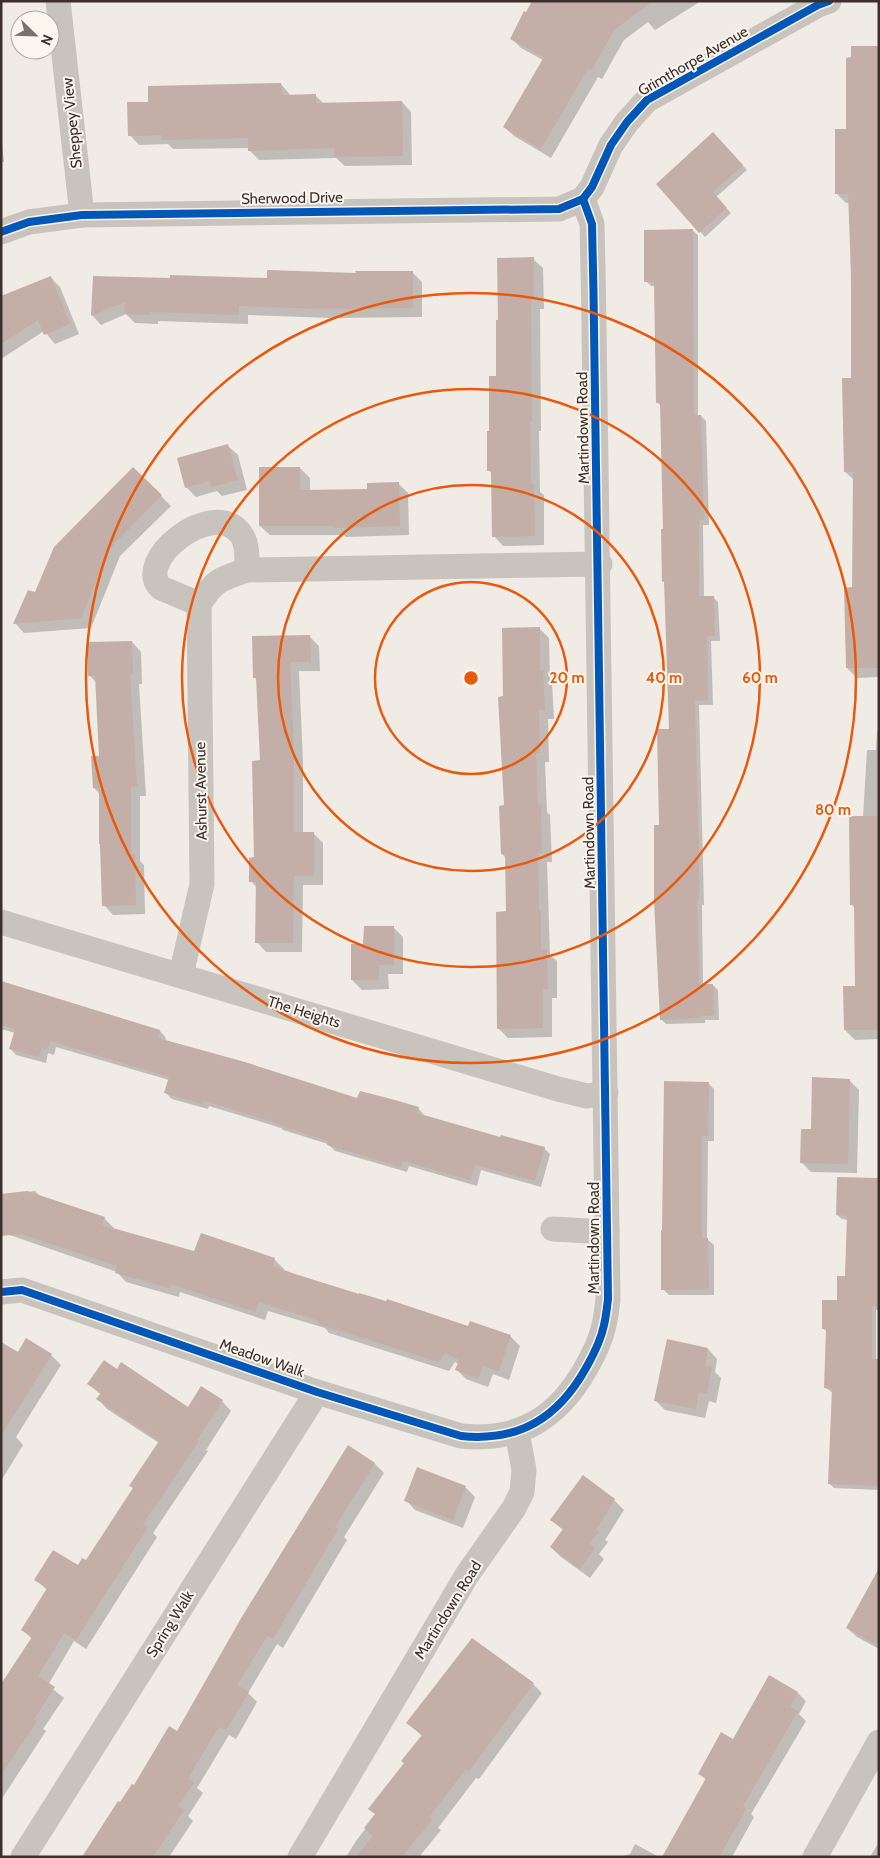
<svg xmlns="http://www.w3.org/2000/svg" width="880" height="1858" font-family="Cabin,sans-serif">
<rect width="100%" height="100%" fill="#f0ebe5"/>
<!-- shadow -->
<g fill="#0003">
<path d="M561,1H701L655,30L648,22L624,40L602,79L598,77L551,158L514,136L504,127L543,60L521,48L511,38Z"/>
<path d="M879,48V677L857,678L847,668L853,589L854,480L845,472L852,379L850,203H846L836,193L847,130Z"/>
<path d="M281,84L291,96L315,95L324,104L402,102L411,112L412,165L345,166L336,158L259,160L249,150V148L173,149L168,144L139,145L130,135L149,103Z"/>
<path d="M713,134L747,170L716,197L731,213L705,237L657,184Z"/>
<path d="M1,136L4,162H1Z"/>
<path d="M692,230L698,235V416H701L706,421L709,525H703L704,597H713L718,602L720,641H711L713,705H699L703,863L704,905H702L703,985H713L718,990L719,1020H705V1023L666,1024L661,1019L660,826L670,730L666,584L663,581L664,530L661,406L657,402L656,286H651L646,281Z"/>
<path d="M533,259L543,268L544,309H540L541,431H539L540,492L544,495V545L503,546L494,536L492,474L489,470L490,432L497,377Z"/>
<path d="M412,272L422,282V317L332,318L248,315V324L158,321V324L135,323L126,314L101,325L92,315L171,280H268Z"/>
<path d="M50,277L60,287L79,334L55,344L44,331L1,359V297Z"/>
<path d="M228,446L238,455L247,490L222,496L217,491L196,497L186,487Z"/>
<path d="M133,468L171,506L120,556L91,628L24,633L15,623L35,594Z"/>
<path d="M300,468L310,478V491L368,490L398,483L408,493L409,535L346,537L344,535H270L260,526Z"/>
<path d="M539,628L549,638L550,679L552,682L554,719H548L549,762H545L547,812L550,815L552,862H547L550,955L557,961V998H552V1037L508,1038L498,1028L507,913L506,858L502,854L505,807L504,698Z"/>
<path d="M309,636L319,646L320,671H299L303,761V833H313L323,843V885H303L302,952H266L257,942V888L251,881L256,859L262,762L258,681L254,677Z"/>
<path d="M132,642L141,652L142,684H139L146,796H140V861L144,865L145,914L113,915L104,905L100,794L94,788L100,757L96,682L89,675Z"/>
<path d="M877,731H879V1039L855,1040L845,1030L856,987L855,908L851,904L863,817L867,750H876Z"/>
<path d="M393,927L403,937V974H388L389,989L362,990L352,980L365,945Z"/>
<path d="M1,982L160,1031L166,1038L165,1041L358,1099L418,1108L424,1115V1116L501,1139L544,1148L550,1154L541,1187L481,1170L477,1186L409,1166L407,1172L335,1151L328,1144L283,1130L281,1128L209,1106L208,1109L172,1099L165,1092L169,1080L56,1047L54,1055L48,1053L46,1063L16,1055L10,1048L15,1033L1,1029Z"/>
<path d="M849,1080L859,1090L857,1173L811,1172L801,1162L812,1130Z"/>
<path d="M708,1083L714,1089V1141H708L707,1239L714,1245V1295H669L663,1289L664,1231Z"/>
<path d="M879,1180V1310H876V1360L879,1361V1490L834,1488L829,1483L833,1393L826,1388L828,1333L823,1328L839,1302L846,1277L848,1220L842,1219L837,1215Z"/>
<path d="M35,1191L40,1196L104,1218L114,1228L113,1229L195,1253L274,1259L284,1269V1271L295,1276L469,1327L510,1336L520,1346L509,1380L493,1374L488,1387L466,1379L457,1370L459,1364L455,1362L449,1371L329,1333L325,1328L268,1311L265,1320L180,1292L179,1297L126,1282L117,1272L1,1232V1195Z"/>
<path d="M708,1349L717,1359L715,1372L721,1378L716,1403L709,1401L705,1418L665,1410L655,1400Z"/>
<path d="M1,1350L19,1354L51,1355L61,1365L16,1437L23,1445L1,1481Z"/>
<path d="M117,1370L188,1408L222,1401L231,1411L206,1450L208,1451L153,1533L157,1537L86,1649L74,1641L48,1685L64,1698L43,1729L46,1731L1,1800V1692L32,1639L23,1630L47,1590L36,1580L78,1567L86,1562L134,1489L159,1443L107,1409L98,1399L101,1395L89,1384Z"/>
<path d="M348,1447L375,1464L384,1473L344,1537L347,1540L283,1648L277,1644L248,1693L257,1702L236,1739L229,1735L197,1788L203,1793L188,1816L193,1821L169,1857H83L120,1804L177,1733Z"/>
<path d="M465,1487L475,1497L463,1528L415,1510L406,1500Z"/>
<path d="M614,1500L624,1510L605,1540L608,1542L599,1554L604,1559L590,1578L561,1557L551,1547L564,1531L552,1520Z"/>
<path d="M879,1594V1649L857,1637L847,1628Z"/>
<path d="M533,1684L542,1693L479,1779L476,1778L438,1828L441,1830L419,1857H346L356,1841L376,1815L422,1736L408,1723Z"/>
<path d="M798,1693L806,1701L799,1714L806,1721L751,1814L754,1817L732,1857H663L706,1780L700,1774L734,1741Z"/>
<path d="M879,1842V1857H870Z"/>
<path d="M635,1844L659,1857H621L630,1854Z"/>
</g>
<!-- building -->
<g fill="#c3afa7">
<path d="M532,1H653L614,30L592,70L588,68L541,149L503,127L544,57L510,39L524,11L526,12Z"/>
<path d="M851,46H879V668H846L844,588L852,587L853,472H844L842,378H851V272L848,194H835V129H846V58L851,57Z"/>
<path d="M281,83L282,95L316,94V103L402,101L403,156L334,157V148L248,151V138L162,140V135L128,136L127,102H148V86Z"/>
<path d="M713,132L743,165L713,192L727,208L699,233L656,184Z"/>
<path d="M693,229L694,415H701L704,520H699V596H714L715,636H707L708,700L695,701L699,857V901H697L699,984H713L714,1015L700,1016V1018L660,1020L654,901V825H659L657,729H669L664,581L662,582L661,529H663L660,403H656L654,282H644V230Z"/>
<path d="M534,257V300H531L532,422H530L531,484H534L535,536L492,537L491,471H487V431H489V376H496V320H498L497,258Z"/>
<path d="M267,270L356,273L355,271H413V308L322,309L239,306V315L149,312V315L124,314L125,302L91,316L93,276L170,278V275L267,278Z"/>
<path d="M51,276L70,324L44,335L38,320L1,344V296Z"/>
<path d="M228,444L238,480L211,487L210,481L185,488L177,458Z"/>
<path d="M133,467L162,495L111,547L81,618L13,624L28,590L35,592L54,547Z"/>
<path d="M259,467H300V490L367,489V483L399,482L400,526L335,528V526H259Z"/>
<path d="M540,627V671H543L545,710H539L540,753H536L538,805L541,804L542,853H538L539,911H541V949L547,950L548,989H543V1028L497,1029L496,912L506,911L505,854H501L499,806L504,805L498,697L503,696L502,628Z"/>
<path d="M310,635L311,662H290L294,750V832H314V876H294L293,943H255L256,882H249V858L254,857L252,761L260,760L256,678H253L252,636Z"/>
<path d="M132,641L133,675H130L137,786L131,787V854H135L136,905L102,906L100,844H99V788H93L91,756H99L95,676H88V642Z"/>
<path d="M849,816H879V1030H844L843,986H855L854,905H850Z"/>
<path d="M364,926H394V965H379V980H351V944H363Z"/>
<path d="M1,981L160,1030L158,1038L245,1062L357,1098L360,1091L395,1100L419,1107L417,1113L500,1137L501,1135L545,1147L535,1181L475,1165L470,1180L403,1161L401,1167L327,1145L328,1141L276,1124V1123L203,1100L202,1104L164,1093L169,1077L50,1041L47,1049L42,1048L39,1057L9,1049L15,1029L1,1025Z"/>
<path d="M812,1077L850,1079L848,1164L800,1163L801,1129H811Z"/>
<path d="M664,1081L709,1082L708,1136H702V1238H708L709,1289L661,1290V1230H662Z"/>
<path d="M837,1177L879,1178V1306H872V1359H879V1486L828,1484L832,1389L824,1388L826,1329H822V1300H837V1276H845L847,1216L836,1215Z"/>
<path d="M27,1191L105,1217L102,1225L194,1251L201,1233L275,1258L273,1266L295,1274L359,1294V1293L386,1301L387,1299L468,1326L470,1321L511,1335L499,1371L483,1366L478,1378L455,1370L459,1360L445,1353L439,1362L318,1324L319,1321L259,1302L255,1312L171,1284L169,1288L115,1273L117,1266L21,1234L1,1236V1194Z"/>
<path d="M26,1338L52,1354L1,1436V1342L18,1352Z"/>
<path d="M667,1339L708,1348L705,1366L712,1367L707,1394L699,1392L696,1409L654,1401Z"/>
<path d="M104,1360L117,1369L121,1362L188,1407L201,1386L223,1400L197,1440L199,1441L143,1524L148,1527L76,1640L64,1633L38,1676L55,1687L34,1719L37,1721L1,1775V1684L32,1637L21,1630L47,1588L34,1580L53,1550L78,1565L82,1558L86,1560L133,1488L129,1486L159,1441L96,1399L101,1393L87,1384Z"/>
<path d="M348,1445L375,1463L335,1527L338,1529L273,1639L267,1636L237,1685L249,1692L226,1730L219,1727L188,1778L194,1783L178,1806L184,1810L153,1857H82L118,1801L120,1802L132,1784L134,1785L169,1726L177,1731L240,1620Z"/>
<path d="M417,1467L466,1486L453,1520L404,1501Z"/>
<path d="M583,1475L615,1499L596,1530L599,1532L589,1544L595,1548L580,1569L550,1547L563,1529L550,1520Z"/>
<path d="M879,1568V1646L846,1628Z"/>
<path d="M472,1638L534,1683L469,1771L466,1769L429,1817L432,1820L402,1857H356L373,1836L364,1828L375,1814L368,1809L404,1763L401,1761L422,1735L406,1723Z"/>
<path d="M769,1675L798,1692L790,1707L798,1711L743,1806L747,1808L719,1857H662L706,1778L698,1774L721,1732L733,1739Z"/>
</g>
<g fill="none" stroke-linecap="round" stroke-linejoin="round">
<!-- minor -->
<g stroke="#c9c3be" stroke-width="25">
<path d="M58,1L82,215"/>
<path d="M1,232L29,222L82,215L559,209L583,199L592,187L611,145L627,122L647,100L818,5L829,1"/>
<path d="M199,604L161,588C132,562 212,497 240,533C248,542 247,559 247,570"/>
<path d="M1,922L558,1089L587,1096L606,1093"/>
<path d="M181,975L202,884L199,604C215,580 220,579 247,570L600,564"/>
<path d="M553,1229L607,1232"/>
<path d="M1,1292L22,1290L317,1392L461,1436C519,1442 558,1418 586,1368C594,1354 601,1340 604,1325C606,1317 607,1307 608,1299C605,940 600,582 592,224L583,199"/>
<path d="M23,1857L317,1392"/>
<path d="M300,1857L467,1575L514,1508L522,1492L524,1470L517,1432"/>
<path d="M815,1857L879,1742"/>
</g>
<defs>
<g id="cycleway">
<path d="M1,232L29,222L82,215L559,209L583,199L592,187L611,145L627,122L647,100L818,5L829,1"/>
<path d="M1,1292L22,1290L317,1392L461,1436C519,1442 558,1418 586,1368C594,1354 601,1340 604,1325C606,1317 607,1307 608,1299C605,940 600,582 592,224L583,199"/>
</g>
</defs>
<!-- cycleway casing -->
<use href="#cycleway" stroke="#fbf5ee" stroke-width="11"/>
<!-- cycleway -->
<use href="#cycleway" stroke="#0057b8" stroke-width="8"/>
</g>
<!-- distance rings -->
<g fill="none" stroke="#e8590c" stroke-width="2.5">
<circle cx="471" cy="678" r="96"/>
<circle cx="471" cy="678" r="193"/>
<circle cx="471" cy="678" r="289"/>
<circle cx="471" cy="678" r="385"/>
</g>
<g text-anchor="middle" stroke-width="4" stroke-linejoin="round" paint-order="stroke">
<!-- street labels -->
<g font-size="15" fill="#3b302b" stroke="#fbf5ee">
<text transform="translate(693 61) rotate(-30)" y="5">Grimthorpe Avenue</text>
<text transform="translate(72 123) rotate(-96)" y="5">Sheppey View</text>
<text transform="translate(292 198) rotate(-1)" y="5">Sherwood Drive</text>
<text transform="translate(583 428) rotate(-91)" y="5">Martindown Road</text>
<text transform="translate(201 791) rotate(-91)" y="5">Ashurst Avenue</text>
<text transform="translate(589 833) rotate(-91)" y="5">Martindown Road</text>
<text transform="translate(304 1012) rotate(17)" y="5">The Heights</text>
<text transform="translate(594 1238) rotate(-90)" y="5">Martindown Road</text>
<text transform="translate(262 1358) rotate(19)" y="5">Meadow Walk</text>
<text transform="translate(448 1610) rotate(-58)" y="5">Martindown Road</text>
<text transform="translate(170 1624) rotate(-58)" y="5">Spring Walk</text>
</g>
</g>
<circle cx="471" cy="678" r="8" fill="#e8590c" stroke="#fbf5ee" stroke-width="2.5"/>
<g font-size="15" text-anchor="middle" font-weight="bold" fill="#e8590c" stroke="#fbf5ee" stroke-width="4" stroke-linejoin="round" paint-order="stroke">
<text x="567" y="683">20 m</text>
<text x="664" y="683">40 m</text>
<text x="760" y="683">60 m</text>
<text x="833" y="815">80 m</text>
</g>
<!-- border -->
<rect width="880" height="1858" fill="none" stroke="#3b302b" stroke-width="5"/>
<!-- north arrow -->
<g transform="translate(35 35) rotate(113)"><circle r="24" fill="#fbf5ee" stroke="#aea6a0"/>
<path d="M0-4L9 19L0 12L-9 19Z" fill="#7a716c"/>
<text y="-8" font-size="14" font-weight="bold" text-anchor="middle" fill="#3b302b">N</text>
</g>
</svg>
